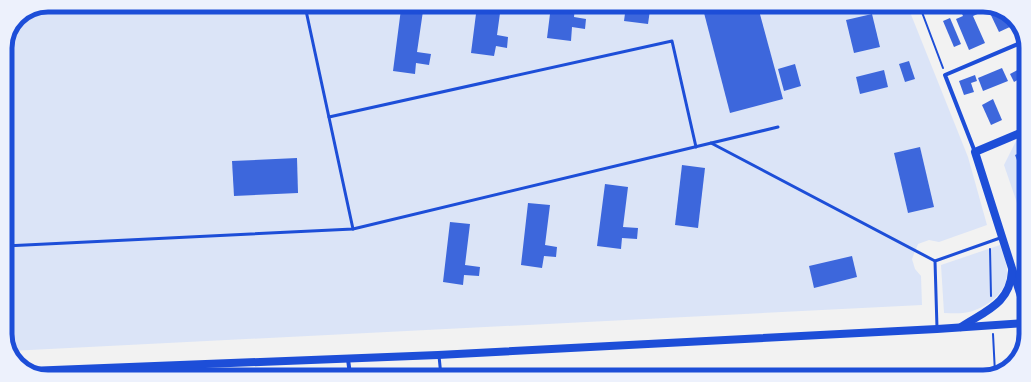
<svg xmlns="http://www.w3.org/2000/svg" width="1031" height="382" font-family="Roboto,sans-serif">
<rect width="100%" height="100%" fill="#f2f2f2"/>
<!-- green -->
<g fill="#dbe4f7">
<path d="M48,5L908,7L968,157L987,225L939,242L929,240L918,244L912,259L915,269L921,276L922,305L10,351L5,337V45L18,17Z"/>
<path d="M1025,137V226L1004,165L1016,141Z"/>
<path d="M1000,245C1003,255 1008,265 1007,275C1006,294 985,308 969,312C961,314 952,313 944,313L941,265Z"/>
</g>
<!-- building -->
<g fill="#3d67dc">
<path d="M477,6H501L497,35L508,37L507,48L496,46L494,56L471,53Z"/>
<path d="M551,6H575L574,17L586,19L585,29L572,27L571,41L547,38Z"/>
<path d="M626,6L663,7L662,11L650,10L648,24L624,21Z"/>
<path d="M713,7H758L783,99L730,113L703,9Z"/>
<path d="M959,7H980L982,12L973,16L985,43L969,50L956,19L963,16Z"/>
<path d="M991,7H997L1006,13L1012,26L999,32L988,9Z"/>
<path d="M401,9L423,11L417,52L431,54L429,65L416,63L415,74L393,71Z"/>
<path d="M872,14L880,47L854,53L846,20Z"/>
<path d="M950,18L961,44L954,47L943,21Z"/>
<path d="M909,61L915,79L905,82L899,64Z"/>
<path d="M795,64L801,86L784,91L778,69Z"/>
<path d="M1002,68L1008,81L983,91L978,78Z"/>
<path d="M1021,68L1025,76L1014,82L1010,74Z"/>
<path d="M884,70L888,87L860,94L856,77Z"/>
<path d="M975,75L977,81L971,83L974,92L964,95L959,81Z"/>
<path d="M993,99L1002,120L991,125L982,105Z"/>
<path d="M920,147L934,207L908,213L894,153Z"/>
<path d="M1025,151V181L1015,155Z"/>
<path d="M297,158L298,193L234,196L232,161Z"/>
<path d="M682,165L705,168L698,228L675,225Z"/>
<path d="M605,184L628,187L623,227L638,228L637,239L622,238L621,249L597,246Z"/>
<path d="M528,203L550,205L545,245L557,247L556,257L544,256L542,268L521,265Z"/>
<path d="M450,222L470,224L465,265L480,267L479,276L464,275L463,285L443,282Z"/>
<path d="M852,256L857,277L814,288L809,266Z"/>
</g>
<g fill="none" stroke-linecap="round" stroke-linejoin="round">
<!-- path -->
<g stroke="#1d4ed8" stroke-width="2">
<path d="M920,7L943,68"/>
<path d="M990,249L991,296"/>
<path d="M993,334L995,373"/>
</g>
<!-- service -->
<g stroke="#1d4ed8" stroke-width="3">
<path d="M305,6L353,229"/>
<path d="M329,117L672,41L696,147"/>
<path d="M711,143L935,261"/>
<path d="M5,246L353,229L778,127"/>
<path d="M937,328L935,261L1000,238"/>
<path d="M439,356L441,376"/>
</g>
<!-- minor -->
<g stroke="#1d4ed8" stroke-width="4">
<path d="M975,152L945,75L1025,41"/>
<path d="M348,359L350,375"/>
</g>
<!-- secondary -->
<g stroke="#1d4ed8" stroke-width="8">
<path d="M1024,306L975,152L1025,131"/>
<path d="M961,327C985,311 1010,304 1012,271"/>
<path d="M28,371L438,355L937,329L1024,323"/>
</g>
</g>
<!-- crop -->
<path d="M0 0H1031V382H0ZM48 12H983A36 36 0 0 1 1019 48V334A36 36 0 0 1 983 370H48A36 36 0 0 1 12 334V48A36 36 0 0 1 48 12Z" fill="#edf1fc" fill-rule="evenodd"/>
<path fill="none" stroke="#1d4ed8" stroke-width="5" d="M48 12H983A36 36 0 0 1 1019 48V334A36 36 0 0 1 983 370H48A36 36 0 0 1 12 334V48A36 36 0 0 1 48 12Z"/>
</svg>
